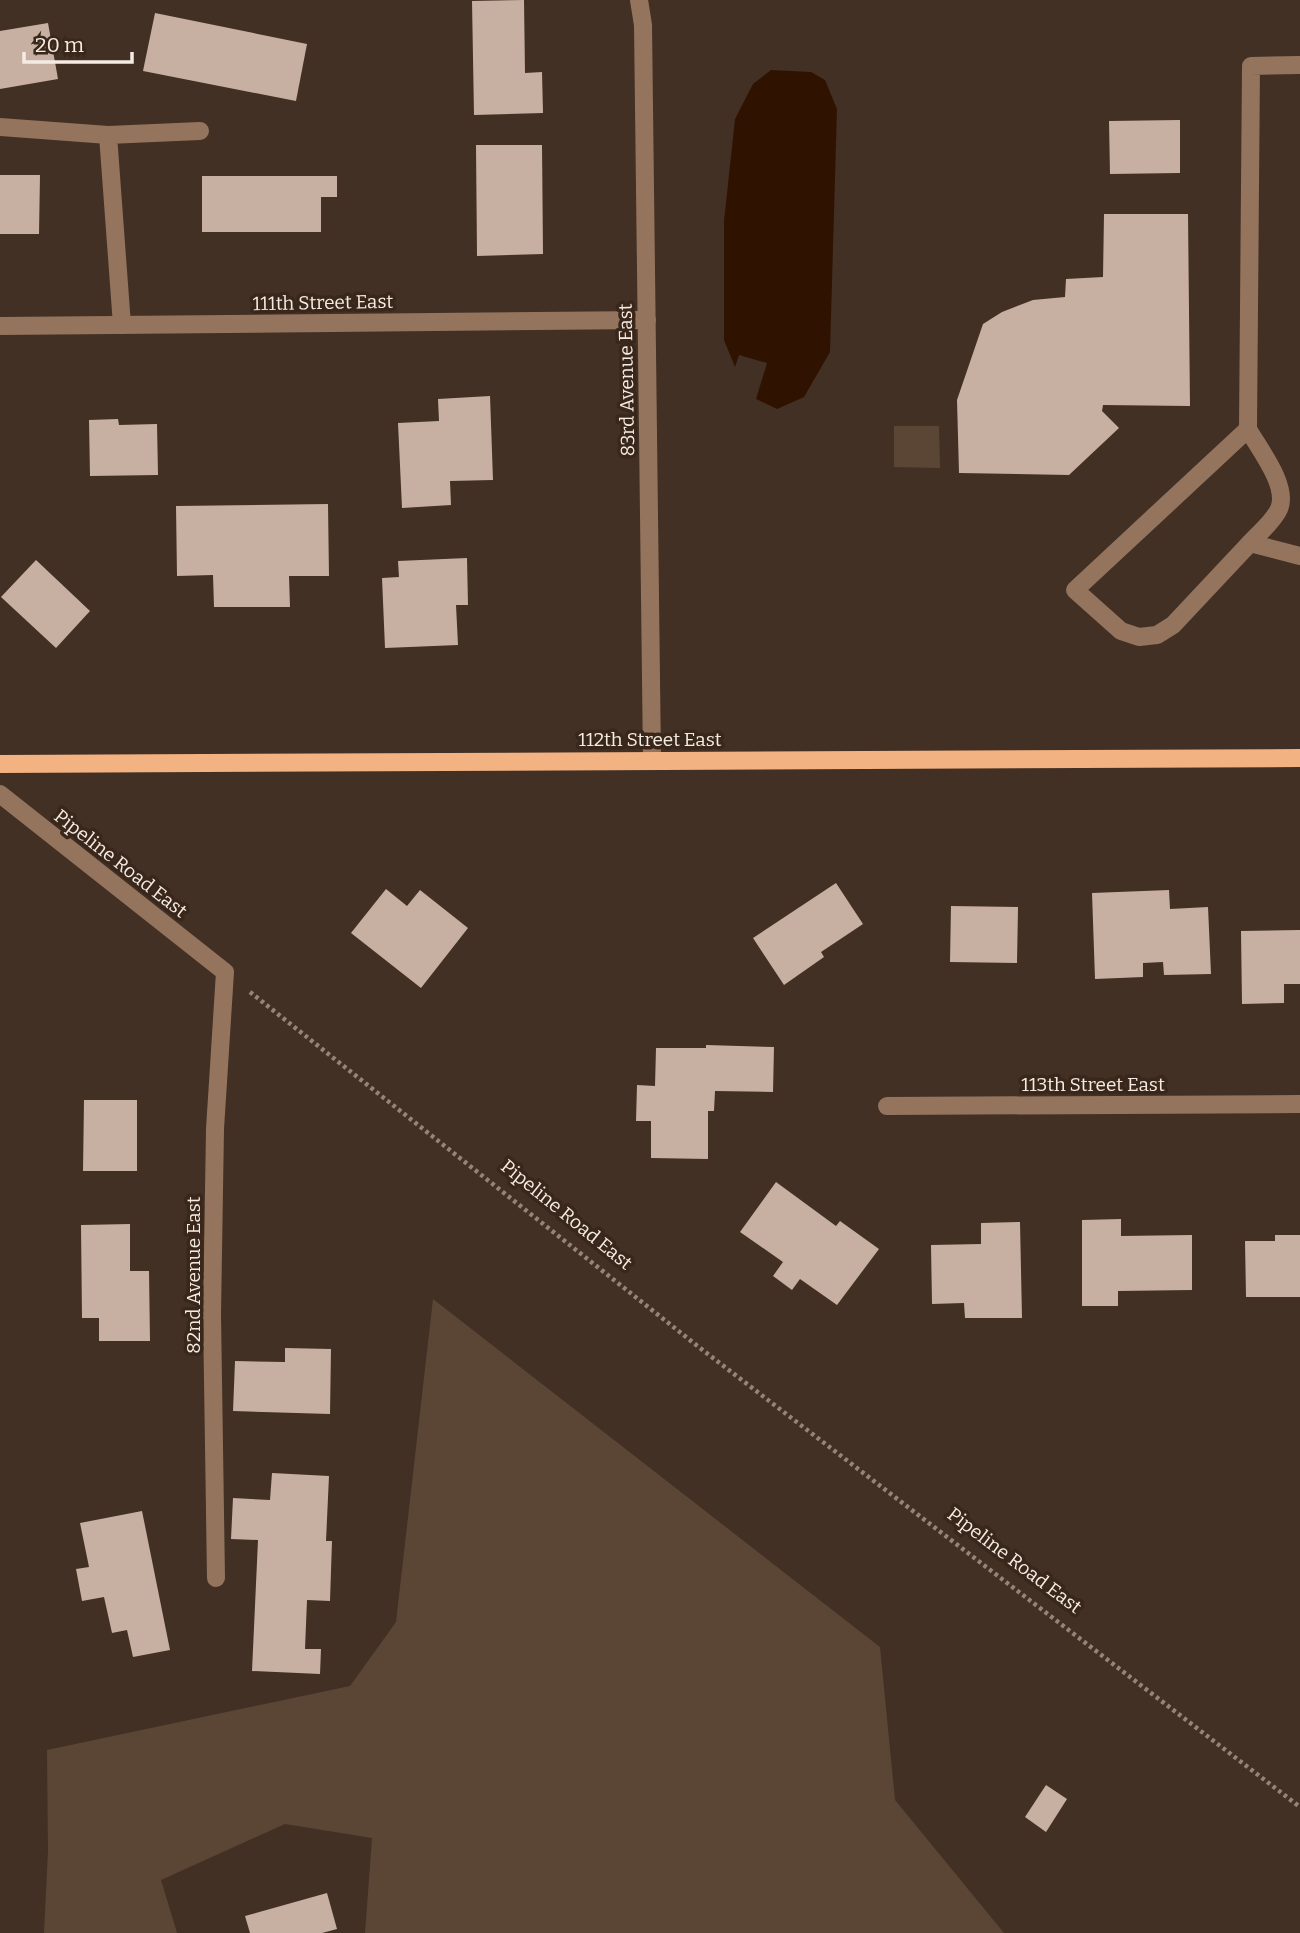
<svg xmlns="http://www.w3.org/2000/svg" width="1300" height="1933" font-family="Bitter,serif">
<rect width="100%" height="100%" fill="#423024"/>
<!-- green -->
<g fill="#5b4636">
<path d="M894,426H939L940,468L894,467Z"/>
<path d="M433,1299L880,1647L895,1800L1004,1933H365L372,1838L285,1824L161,1880L177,1933H44L48,1851L47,1750L350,1686L396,1622Z"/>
</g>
<!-- water -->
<path fill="#2f1300" d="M771,70L811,72L825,80L837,109L830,352L804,397L777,409L756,399L767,363L739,355L735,367L724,340V221L735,119L753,84Z"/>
<!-- building -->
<g fill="#c7b0a1">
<path d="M524,0L525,73L542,72L543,113L474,115L472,1Z"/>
<path d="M155,13L307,44L296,101L143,71Z"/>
<path d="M48,23L58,79L0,89V31Z"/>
<path d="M1180,120V173L1110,174L1109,121Z"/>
<path d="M476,145H542L543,254L477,256Z"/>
<path d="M0,175H40L39,234H0Z"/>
<path d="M202,176H337V197H321V232H202Z"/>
<path d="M1104,214H1188L1190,406L1103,405L1102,411L1119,428L1069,475L959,473L957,400L983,324L1002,312L1033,300L1065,297L1066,279L1103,277Z"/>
<path d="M490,396L493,480L450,481L451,505L402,508L398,423L439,421L438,399Z"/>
<path d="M118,419L119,425L157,424L158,475L90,476L89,420Z"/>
<path d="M328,504L329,576H289L290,607H214L213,575L177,576L176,506Z"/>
<path d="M467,558L468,605H456L458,645L385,648L382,578L399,577L398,561Z"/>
<path d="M36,560L90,611L56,648L1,597Z"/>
<path d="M836,883L863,924L821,952L824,957L784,985L753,938Z"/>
<path d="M386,889L407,906L420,890L468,928L421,988L351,933Z"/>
<path d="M1169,890L1170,909L1208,907L1211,974L1164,975L1163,962L1143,963V977L1095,979L1092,893Z"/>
<path d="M951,906L1018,907L1017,963L950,962Z"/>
<path d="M1300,930V984H1284V1003L1242,1004L1241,931Z"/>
<path d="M706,1045L774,1047L773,1092L715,1091L714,1111H708V1159L651,1158V1121H636L637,1085L655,1086L656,1048H706Z"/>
<path d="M84,1100H137V1171H83Z"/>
<path d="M776,1182L836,1226L840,1221L879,1249L837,1305L800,1279L792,1290L773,1276L783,1262L740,1232Z"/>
<path d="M1121,1219V1236L1192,1235V1290L1118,1291V1306H1082V1220Z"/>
<path d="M1020,1222L1022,1318H965L964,1303L932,1304L931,1245L981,1244V1223Z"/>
<path d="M130,1224V1271H149L150,1341H99V1318H82L81,1225Z"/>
<path d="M1275,1235H1300V1297H1246L1245,1241H1275Z"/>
<path d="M285,1348L331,1349L330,1414L233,1411L235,1361L285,1362Z"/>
<path d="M272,1473L329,1476L326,1541H332L330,1601L307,1600L305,1649H321L320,1674L252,1671L258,1540L231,1539L233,1498L270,1500Z"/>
<path d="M142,1511L170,1650L133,1657L127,1630L112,1633L104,1597L82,1601L76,1569L89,1567L80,1523Z"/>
<path d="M1046,1785L1067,1799L1046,1832L1025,1817Z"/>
<path d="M327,1893L337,1929L322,1933H250L245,1916Z"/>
</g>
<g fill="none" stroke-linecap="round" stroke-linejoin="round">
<!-- path -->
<path stroke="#94857a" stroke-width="4.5" stroke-dasharray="3.5 3.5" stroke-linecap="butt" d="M250,992L700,1348L1300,1807"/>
<!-- minor -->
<g stroke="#94745d" stroke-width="18">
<path d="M639,0L643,25L652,760"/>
<path d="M1300,65L1251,66L1248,429L1075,590L1121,631L1139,637L1157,635L1173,625L1250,543L1300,556"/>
<path d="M0,127L108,135"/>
<path d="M122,325L108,135L200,131"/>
<path d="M0,326L647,320"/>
<path d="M1248,429C1259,449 1289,486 1279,509C1273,522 1259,533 1250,543"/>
<path d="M0,794L225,972L215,1129L212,1314L216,1578"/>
<path d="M887,1106L1300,1104"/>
</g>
<!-- major -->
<path stroke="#f3b282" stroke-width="18" d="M0,764L1300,758"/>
</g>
<g text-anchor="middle" stroke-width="7" stroke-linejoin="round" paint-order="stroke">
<!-- street labels -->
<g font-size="19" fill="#f6ebe2" stroke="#38271a">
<text transform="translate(323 302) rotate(-1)" y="7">111th Street East</text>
<text transform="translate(626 380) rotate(-91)" y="7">83rd Avenue East</text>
<text x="650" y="746">112th Street East</text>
<text transform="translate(121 863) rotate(38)" y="7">Pipeline Road East</text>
<text x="1093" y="1091">113th Street East</text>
<text transform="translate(567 1214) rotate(39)" y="7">Pipeline Road East</text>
<text transform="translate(193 1275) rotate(-90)" y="7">82nd Avenue East</text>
<text transform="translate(1015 1560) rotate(37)" y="7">Pipeline Road East</text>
</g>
</g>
<!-- scale -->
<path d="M24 52v10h108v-10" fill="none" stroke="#f6ebe2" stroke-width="3.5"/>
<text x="35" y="52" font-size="21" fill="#f6ebe2" stroke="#38271a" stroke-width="5" paint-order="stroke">20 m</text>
</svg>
